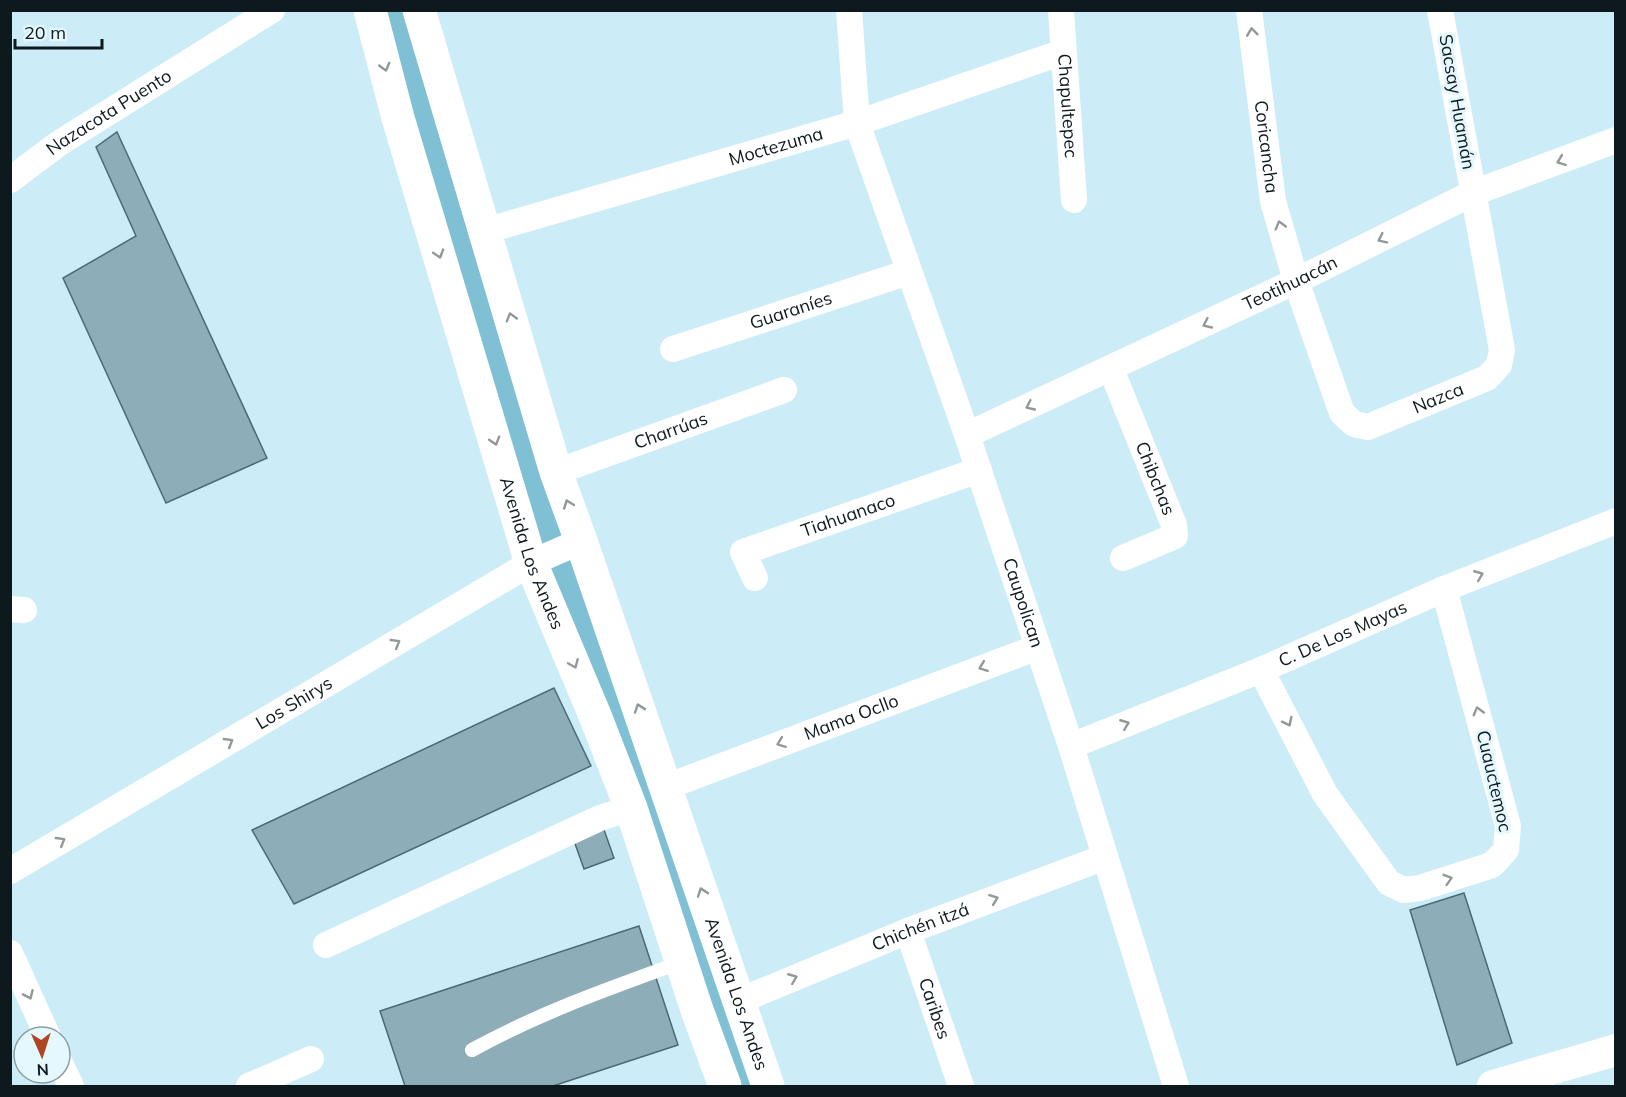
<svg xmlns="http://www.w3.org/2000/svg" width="1626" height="1097" font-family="Mulish,sans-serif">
<rect width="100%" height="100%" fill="#ccedf8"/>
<!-- green -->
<path fill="#7fc0d4" d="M370,11H434L485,231L768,1086H727L596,718Z"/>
<!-- building -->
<g fill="#8dadb8" stroke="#4c6a73" stroke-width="1.5">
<path d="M117,132L267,458L166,503L63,278L136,236L96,147Z"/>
<path d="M554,688L591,766L294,904L252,830Z"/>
<path d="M603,827L614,858L584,869L573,838Z"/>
<path d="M1464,893L1512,1043L1457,1065L1410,910Z"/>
<path d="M639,926L678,1045L553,1086H405L380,1011Z"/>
</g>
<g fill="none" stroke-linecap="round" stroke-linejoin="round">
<!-- service -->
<path stroke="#fff" stroke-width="14" d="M472,1050C539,1013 610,988 682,962"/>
<!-- minor -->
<g stroke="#fff" stroke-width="26">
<path id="s1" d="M849,10L857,123L967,435L1071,746L1176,1086"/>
<path id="s2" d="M1061,10L1074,200"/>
<path id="s3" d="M1249,10L1273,201L1296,281L1342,413L1354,424L1368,427L1487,378L1499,365L1502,350L1440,10"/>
<path id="s4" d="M10,180L58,144L272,10"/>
<path id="s5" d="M485,231L857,123L1063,52"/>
<path id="s6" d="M673,349L909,272"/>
<path id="s7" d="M1111,369L1174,525L1175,536L1123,558"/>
<path id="s8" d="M967,435L1296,281L1473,193L1616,140"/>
<path id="s9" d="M556,472L784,390"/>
<path id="s10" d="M755,578L743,552L979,470"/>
<path d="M10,609L24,610"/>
<path d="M1261,670L1325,794L1389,883L1404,890L1420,888L1492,865L1506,850L1508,826L1444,589"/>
<path id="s11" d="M1071,746L1261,670L1444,589L1616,521"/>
<path id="s12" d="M666,787L1038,647"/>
<path id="s13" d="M10,871L531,563L581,541"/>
<path id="s14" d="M908,931L961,1086"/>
<path d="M326,945L600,818L631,808"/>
<path d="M10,953L48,1037"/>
<path id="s15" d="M739,1001L908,931L1105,857"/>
<path d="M60,1063L71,1086"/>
<path d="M249,1086L311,1059"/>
</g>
<!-- tertiary -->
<path stroke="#fff" stroke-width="32" d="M1493,1086L1616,1050"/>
<!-- secondary -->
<g stroke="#fff" stroke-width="33">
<path id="s16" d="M370,10L398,118L531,563L596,718L631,808L697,1010L725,1086"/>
<path id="s17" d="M419,10L556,472L581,541L768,1086"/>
</g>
</g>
<!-- one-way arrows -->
<defs><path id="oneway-chevron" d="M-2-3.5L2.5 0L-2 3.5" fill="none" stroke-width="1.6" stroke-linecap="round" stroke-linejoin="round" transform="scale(1.5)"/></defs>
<g stroke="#929899">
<use href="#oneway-chevron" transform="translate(1252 32) rotate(-97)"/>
<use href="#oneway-chevron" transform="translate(385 67) rotate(75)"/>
<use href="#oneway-chevron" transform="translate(1561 161) rotate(159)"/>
<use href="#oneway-chevron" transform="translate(1280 225) rotate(-106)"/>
<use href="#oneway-chevron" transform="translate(1382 239) rotate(154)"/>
<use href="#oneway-chevron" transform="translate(439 254) rotate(73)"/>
<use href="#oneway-chevron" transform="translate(511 317) rotate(-106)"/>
<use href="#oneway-chevron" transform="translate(1207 324) rotate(155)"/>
<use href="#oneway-chevron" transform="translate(1030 406) rotate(155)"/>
<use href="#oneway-chevron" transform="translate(495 441) rotate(73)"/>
<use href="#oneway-chevron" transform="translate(568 504) rotate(-110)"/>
<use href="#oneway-chevron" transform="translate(1479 575) rotate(-22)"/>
<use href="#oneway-chevron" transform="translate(396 643) rotate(-31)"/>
<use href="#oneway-chevron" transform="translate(574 664) rotate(67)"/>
<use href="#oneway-chevron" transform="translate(983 667) rotate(159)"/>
<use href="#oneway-chevron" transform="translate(639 708) rotate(-109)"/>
<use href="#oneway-chevron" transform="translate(1478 711) rotate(-105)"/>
<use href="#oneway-chevron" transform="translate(1288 722) rotate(63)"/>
<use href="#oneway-chevron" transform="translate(1125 724) rotate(-22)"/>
<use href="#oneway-chevron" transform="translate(229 742) rotate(-31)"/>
<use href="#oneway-chevron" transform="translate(781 743) rotate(159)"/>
<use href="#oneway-chevron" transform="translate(61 841) rotate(-31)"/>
<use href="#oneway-chevron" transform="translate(1448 879) rotate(-17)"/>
<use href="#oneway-chevron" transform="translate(702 892) rotate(-109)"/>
<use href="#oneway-chevron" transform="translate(994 899) rotate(-21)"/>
<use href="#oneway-chevron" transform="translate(793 978) rotate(-22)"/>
<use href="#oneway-chevron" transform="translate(29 995) rotate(66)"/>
</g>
<g text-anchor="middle" stroke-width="6" stroke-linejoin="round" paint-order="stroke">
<!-- street labels -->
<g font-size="18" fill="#0d191d" stroke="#e4f8fe">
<text transform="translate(1457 102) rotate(80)" y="6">Sacsay Huamán</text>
<text dy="6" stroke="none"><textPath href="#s2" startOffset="96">Chapultepec</textPath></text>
<text dy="6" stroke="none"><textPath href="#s4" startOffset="120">Nazacota Puento</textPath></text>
<text dy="6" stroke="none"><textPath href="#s5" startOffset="303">Moctezuma</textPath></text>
<text dy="6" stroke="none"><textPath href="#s3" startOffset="138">Coricancha</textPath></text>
<text dy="6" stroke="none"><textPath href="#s8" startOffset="357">Teotihuacán</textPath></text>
<text dy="6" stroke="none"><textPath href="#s6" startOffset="124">Guaraníes</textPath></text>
<text dy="6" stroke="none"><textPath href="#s3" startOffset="522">Nazca</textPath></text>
<text dy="6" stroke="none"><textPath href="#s9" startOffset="122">Charrúas</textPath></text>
<text dy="6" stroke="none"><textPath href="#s7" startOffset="118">Chibchas</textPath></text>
<text dy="6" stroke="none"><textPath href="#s10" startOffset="140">Tiahuanaco</textPath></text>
<text dy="6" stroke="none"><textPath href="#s16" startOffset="567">Avenida Los Andes</textPath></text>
<text dy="6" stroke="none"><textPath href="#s1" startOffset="621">Caupolican</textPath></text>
<text dy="6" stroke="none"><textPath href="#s11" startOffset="294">C. De Los Mayas</textPath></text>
<text dy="6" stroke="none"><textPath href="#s13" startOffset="330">Los Shirys</textPath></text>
<text dy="6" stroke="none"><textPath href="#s12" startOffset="198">Mama Ocllo</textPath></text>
<text transform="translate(1494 781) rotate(77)" y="6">Cuauctemoc</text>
<text dy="6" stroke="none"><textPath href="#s15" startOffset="196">Chichén itzá</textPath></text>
<text dy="6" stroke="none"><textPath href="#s17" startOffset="1034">Avenida Los Andes</textPath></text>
<text dy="6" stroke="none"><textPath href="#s14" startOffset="82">Caribes</textPath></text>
</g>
</g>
<!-- border -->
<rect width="1626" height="1097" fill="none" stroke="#0d191d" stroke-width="24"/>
<!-- north arrow -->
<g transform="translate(42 1055) rotate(177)"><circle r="28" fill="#e4f8fe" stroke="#8e9fa4" stroke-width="1.5"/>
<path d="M0-4.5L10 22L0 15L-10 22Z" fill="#ae4721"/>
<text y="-9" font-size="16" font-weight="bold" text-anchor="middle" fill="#0d191d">N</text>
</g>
<!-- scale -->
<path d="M15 39v9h87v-9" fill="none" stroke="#0d191d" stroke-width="3"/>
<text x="24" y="39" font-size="18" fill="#0d191d" stroke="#e4f8fe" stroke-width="4.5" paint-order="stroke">20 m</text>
</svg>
